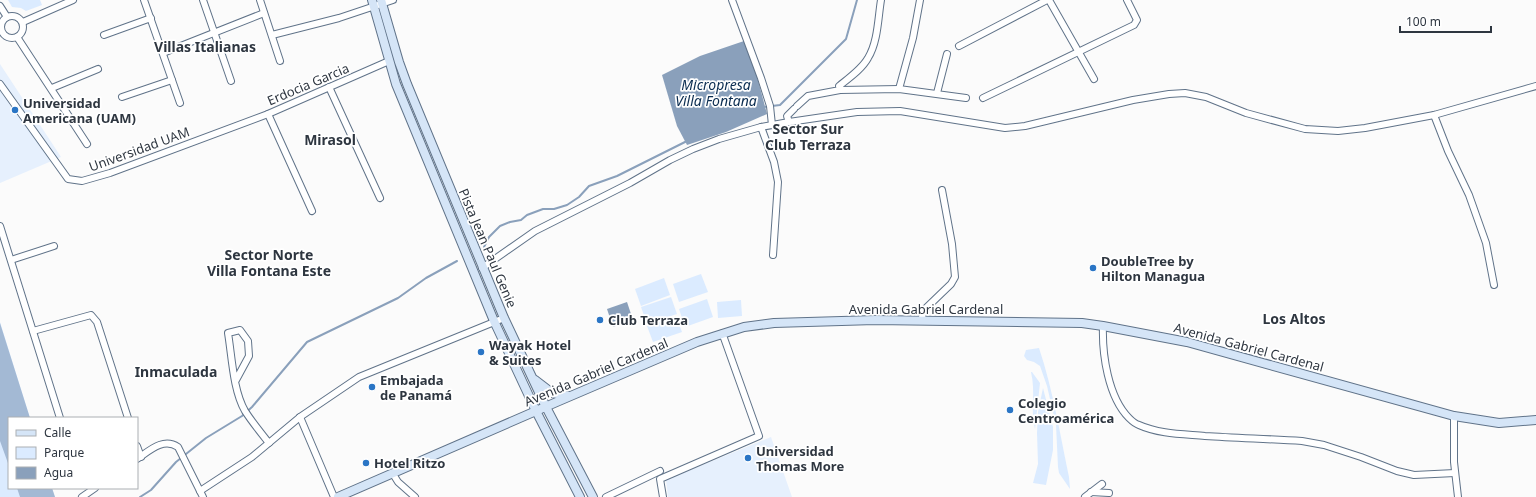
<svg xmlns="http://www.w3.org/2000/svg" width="1536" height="497" font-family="'Noto Sans',sans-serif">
<rect width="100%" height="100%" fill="#fbfbfb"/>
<!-- built -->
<g fill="#e6f0fd">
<path d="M0,64L61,157L0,183Z"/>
<path d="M771,437L792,497H668L666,480Z"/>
</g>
<!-- green -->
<g fill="#dbebff">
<path d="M8,0H40L42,5L26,11L21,8L12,7Z"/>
<path d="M701,274L708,292L679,302L673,284Z"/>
<path d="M664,278L670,295L641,306L635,289Z"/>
<path d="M671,297L677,314L647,324L641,307Z"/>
<path d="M707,299L713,317L685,327L679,309Z"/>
<path d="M741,300L742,316L718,318L717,302Z"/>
<path d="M676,316L682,332L653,342L647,326Z"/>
<path d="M0,322L30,418H9V488H52L55,497H0Z"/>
<path d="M1039,348C1053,390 1060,434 1069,477L1070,489L1059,473L1058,467L1056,425L1047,386L1040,366L1034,362L1027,360L1024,356L1026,350Z"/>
<path d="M1031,372H1032L1040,383L1035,429C1030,409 1036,393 1031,372Z"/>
<path d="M1043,388L1053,427V450L1046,485L1033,483L1038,464L1037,433L1038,412Z"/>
</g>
<!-- forest -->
<g fill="#a3b9d4">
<path d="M0,323L30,418H9V466L0,441Z"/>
<path d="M17,488H52L55,497H20Z"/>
</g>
<!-- water -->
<g fill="#8aa0bb">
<path d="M744,41L755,69L767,114L726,132L687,145L677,126L662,75L700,56Z"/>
<path d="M627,302L633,320L613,327L607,309Z"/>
</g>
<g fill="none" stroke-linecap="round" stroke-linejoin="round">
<!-- stream -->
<g stroke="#8aa0bb" stroke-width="2">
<path d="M764,107L780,105L846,39L857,0"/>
<path d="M484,247L489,237L500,226L510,222L521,220L527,215L543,209H554L567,205L579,197L589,186L617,176L687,141"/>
<path d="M140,497L151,490L176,462L206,438L242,416L252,407L307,342L398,298L426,278L457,261"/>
</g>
<defs>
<g id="street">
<path d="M144,0L180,103"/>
<path d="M203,0L231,81"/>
<path d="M260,0L280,61"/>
<path d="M732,0L761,78L770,106L772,125"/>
<path d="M1049,0L1094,79"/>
<path d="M0,6L7,17"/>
<circle cx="12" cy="27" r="11"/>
<path d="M23,22L73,0"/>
<path d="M104,35L151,18"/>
<path d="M272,35L339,18L393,0"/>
<path d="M17,37L87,144"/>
<path d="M959,46L1047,0"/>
<path d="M163,53L264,13"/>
<path d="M0,84L68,179L82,181L110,173L268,114L389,61"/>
<path d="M329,87L380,198"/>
<path d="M52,88L98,69"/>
<path d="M899,89L913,38L920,0"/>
<path d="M840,90L899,89L966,98"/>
<path d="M937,93L947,54"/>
<path d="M122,97L172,80"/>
<path d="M983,98L1134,25L1137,20L1127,0"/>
<path d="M797,106L808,96L840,90L839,86C849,78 862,69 868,58C878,42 878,18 881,0"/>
<path d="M268,114L312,211"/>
<path d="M1434,115L1448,151L1469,195L1486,243L1494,285"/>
<path d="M789,122L787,116L794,109"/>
<path d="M761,127L774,162L778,182L773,255"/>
<path d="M0,226L60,418"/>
<path d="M11,260L54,246"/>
<path d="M482,268L535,231L630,183L670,160L693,149L719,139L761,127L789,122L857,112L900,111L1005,128L1025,126L1133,100L1169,94L1185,93L1206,97L1246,113L1305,129L1338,131L1365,128L1434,115L1536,86"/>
<path d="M921,321L924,310L951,284L955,277L952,244L942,190"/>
<path d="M1103,326C1102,354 1108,397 1129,418C1131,420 1135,424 1139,425C1159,434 1183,434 1205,436C1237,438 1270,439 1302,441L1324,445L1361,457L1397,471L1414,475L1455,473"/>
<path d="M33,331L91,315L97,322L128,418"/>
<path d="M236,380L249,356L248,341L240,330L228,333C232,357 233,390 245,411C252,422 261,433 269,443"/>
<path d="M1454,416V462L1458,497"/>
<path d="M300,417L334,497"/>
<path d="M137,446L141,457"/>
<path d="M137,459C149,451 163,437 178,447L203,497"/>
<path d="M393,474L398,482L415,497"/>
<path d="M200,491L252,457L300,417L359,377L504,318"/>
<path d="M1091,492L1109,493"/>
<path d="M82,497L95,488"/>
<path d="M606,497L660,471"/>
<path d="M663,497L660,479L759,436L724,338L721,334"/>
<path d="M1085,497L1102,484"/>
</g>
<g id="secondary">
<path d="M372,0L396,84L494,321L536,411L580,497"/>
<path d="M381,0L399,62L407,84L504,318L546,407L593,497"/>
<path d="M535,380L552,393L569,396"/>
<path d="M338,497L559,401L697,342L744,327L774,323L875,320L1082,323L1103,326L1187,342L1454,416L1499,423L1536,420"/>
</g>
</defs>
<!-- street casing -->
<use href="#street" stroke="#607389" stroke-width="8"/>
<!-- secondary casing -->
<use href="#secondary" stroke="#607389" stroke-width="10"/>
<!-- street -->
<use href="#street" stroke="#fff" stroke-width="6"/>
<!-- secondary -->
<use href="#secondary" stroke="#d5e5f7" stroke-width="8"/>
</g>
<!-- markers -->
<g fill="#2a75c5" stroke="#fff" stroke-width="1.5">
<circle cx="15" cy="110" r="4"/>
<circle cx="1093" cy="268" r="4"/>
<circle cx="600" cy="320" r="4"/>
<circle cx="481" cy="352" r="4"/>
<circle cx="372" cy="387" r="4"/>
<circle cx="1010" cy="410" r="4"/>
<circle cx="748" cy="458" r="4"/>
<circle cx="366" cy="463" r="4"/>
</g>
<g text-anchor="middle" stroke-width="3.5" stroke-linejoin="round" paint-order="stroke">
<!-- street labels -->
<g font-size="13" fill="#2e3640" stroke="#fff">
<text transform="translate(308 84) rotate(-23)" y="5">Erdocia Garcia</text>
<text transform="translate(139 149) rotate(-20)" y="5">Universidad UAM</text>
<text transform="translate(488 248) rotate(67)" y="5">Pista Jean Paul Genie</text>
<text x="926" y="314">Avenida Gabriel Cardenal</text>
<text transform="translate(1249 347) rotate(15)" y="5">Avenida Gabriel Cardenal</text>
<text transform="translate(596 372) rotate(-23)" y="5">Avenida Gabriel Cardenal</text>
</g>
<!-- poi labels -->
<g font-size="13" font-weight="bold" fill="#2e3640" stroke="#fff" text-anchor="start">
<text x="23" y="108">Universidad<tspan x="23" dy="15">Americana (UAM)</tspan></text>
<text x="1101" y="266">DoubleTree by<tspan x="1101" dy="15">Hilton Managua</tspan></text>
<text x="608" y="325">Club Terraza</text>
<text x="489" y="350">Wayak Hotel<tspan x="489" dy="15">&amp; Suites</tspan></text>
<text x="380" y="385">Embajada<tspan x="380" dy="15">de Panamá</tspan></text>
<text x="1018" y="408">Colegio<tspan x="1018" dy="15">Centroamérica</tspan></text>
<text x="756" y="456">Universidad<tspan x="756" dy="15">Thomas More</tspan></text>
<text x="374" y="468">Hotel Ritzo</text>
</g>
<!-- neighbourhood labels -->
<g font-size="14" font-weight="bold" fill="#2e3640" stroke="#fff">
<text x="205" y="52">Villas Italianas</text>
<text x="808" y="134">Sector Sur<tspan x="808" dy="16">Club Terraza</tspan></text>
<text x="330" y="145">Mirasol</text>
<text x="269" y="260">Sector Norte<tspan x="269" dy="16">Villa Fontana Este</tspan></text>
<text x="1294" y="324">Los Altos</text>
<text x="176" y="377">Inmaculada</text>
</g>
<!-- water labels -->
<g font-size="14" font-style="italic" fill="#0a2c50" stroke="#fff">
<text x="716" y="90">Micropresa<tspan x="716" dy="16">Villa Fontana</tspan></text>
</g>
</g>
<!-- legend -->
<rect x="8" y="417" width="130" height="72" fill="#ffffff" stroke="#abafb3"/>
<rect x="16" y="430" width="20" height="6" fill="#d5e5f7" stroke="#abafb3"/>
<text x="44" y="437" font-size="12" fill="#2e3640">Calle</text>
<rect x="16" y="447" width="20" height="12" fill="#dbebff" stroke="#abafb3"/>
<text x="44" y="457" font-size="12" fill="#2e3640">Parque</text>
<rect x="16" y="467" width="20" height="12" fill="#8aa0bb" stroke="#abafb3"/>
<text x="44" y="477" font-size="12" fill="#2e3640">Agua</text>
<!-- scale -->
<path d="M1400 26v6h91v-6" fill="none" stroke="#2e3640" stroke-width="2"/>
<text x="1406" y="26" font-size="12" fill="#2e3640" stroke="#ffffff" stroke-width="3" paint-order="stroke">100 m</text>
</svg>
